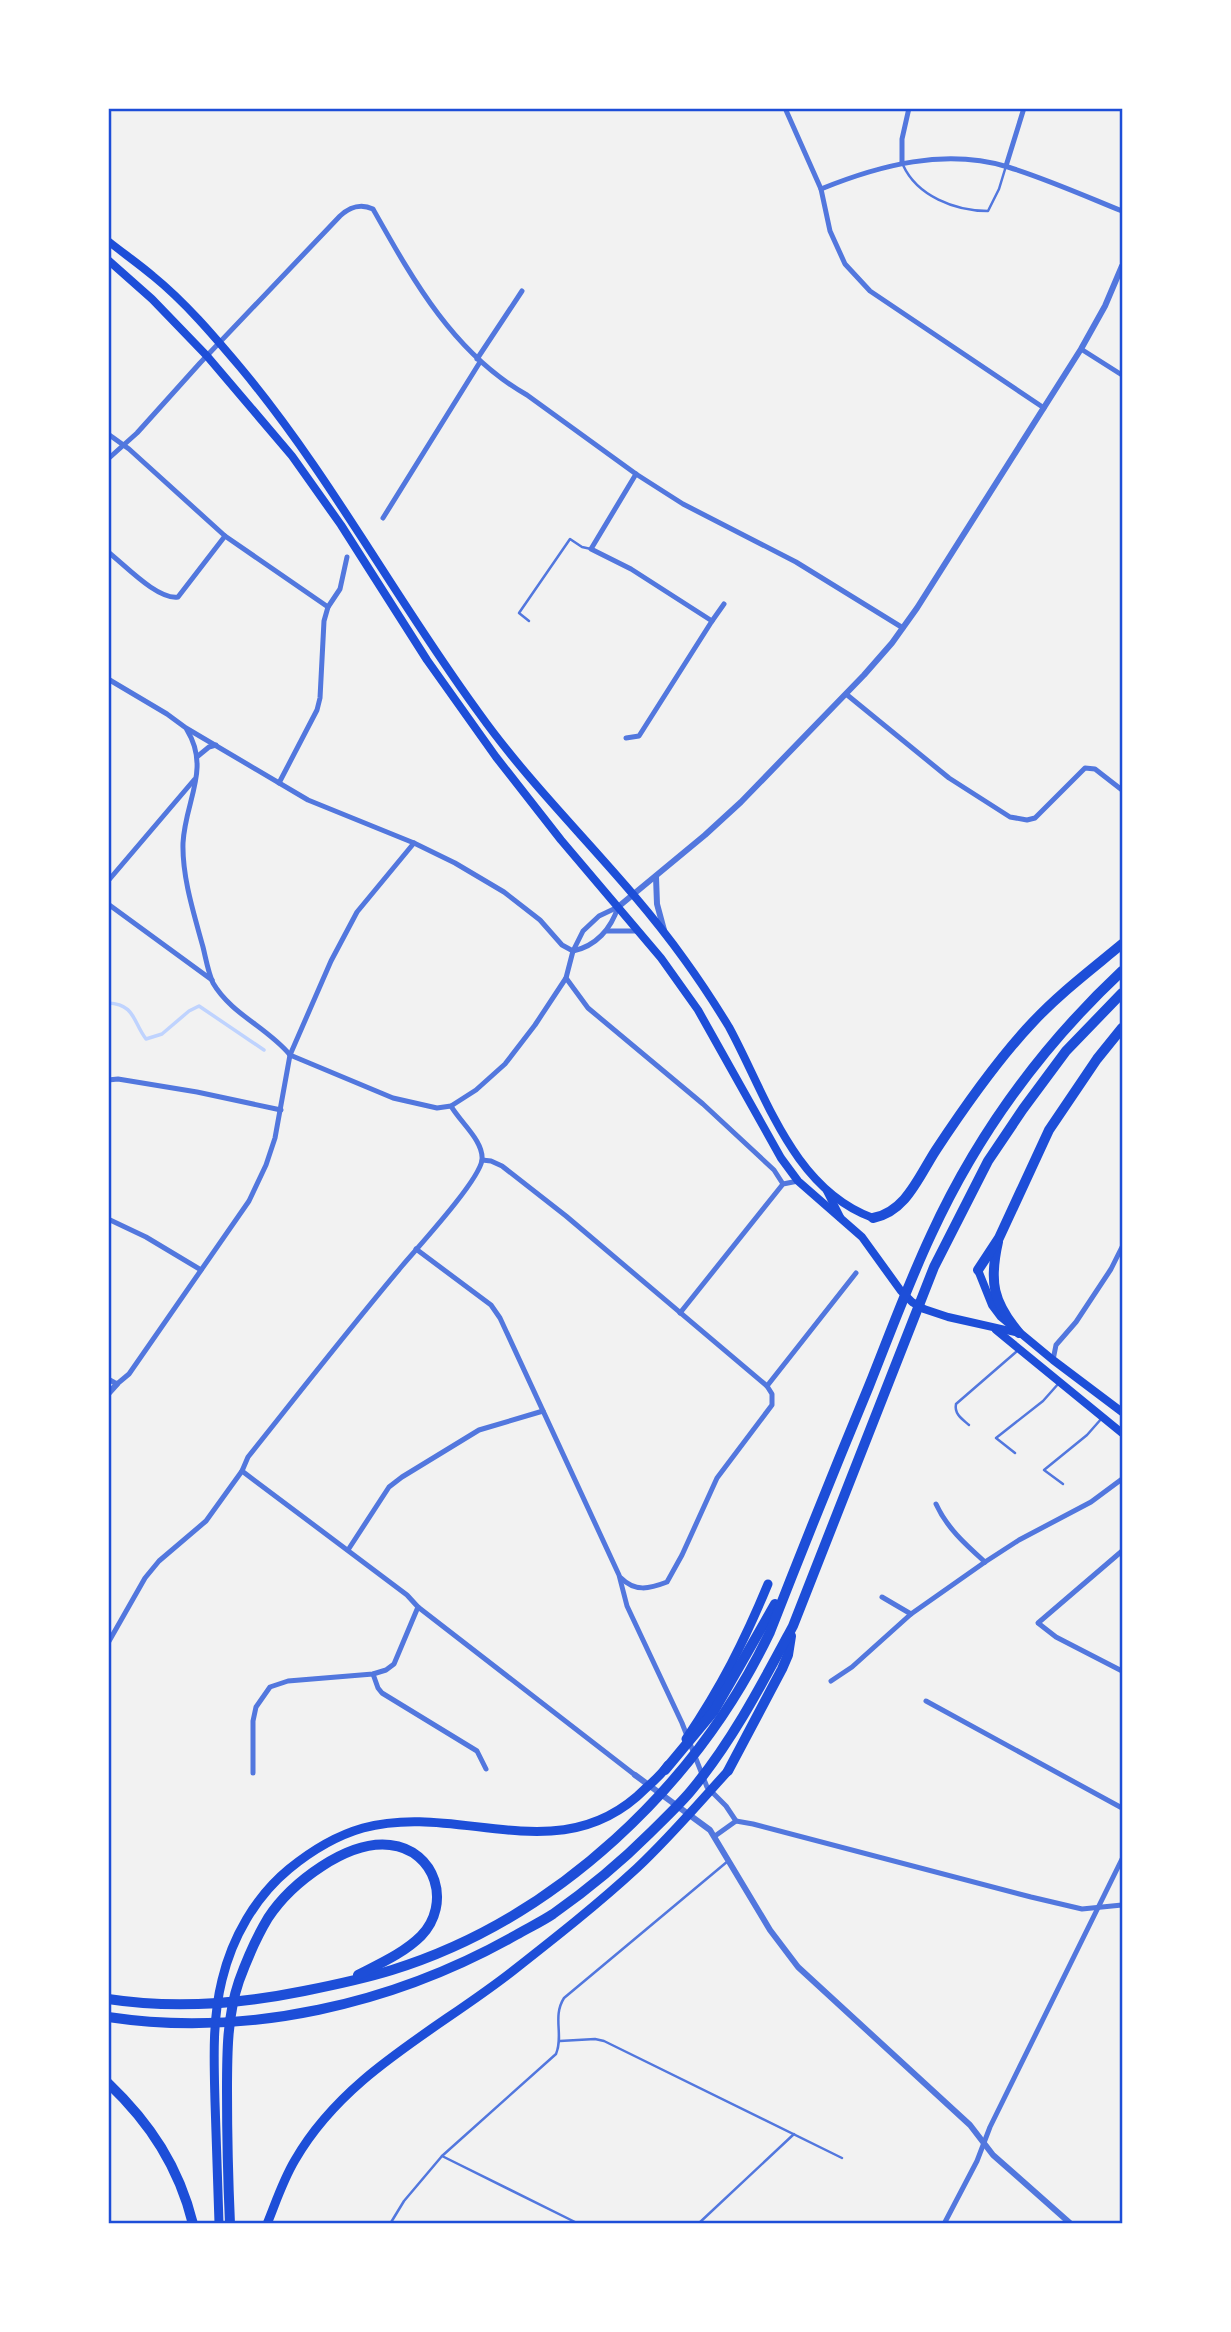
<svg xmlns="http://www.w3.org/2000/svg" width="1231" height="2332" font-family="'Noto Serif',serif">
<rect width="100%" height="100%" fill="#f2f2f2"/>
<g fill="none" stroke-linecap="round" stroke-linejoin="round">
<!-- stream -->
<path stroke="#bfd3fe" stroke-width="3.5" d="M108,1003C135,1004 133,1022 146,1039L162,1034L189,1011L199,1006L264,1050"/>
<!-- service -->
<g stroke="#5277de" stroke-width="2.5">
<path d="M903,165C917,196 955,211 988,211L999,189L1006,166"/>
<path d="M529,621L519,613L570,539L582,547L591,549"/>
<path d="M969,1425C962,1419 954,1414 956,1404L1016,1352"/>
<path d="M1015,1453L996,1438L1043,1401L1059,1383"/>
<path d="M1063,1484L1044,1470L1087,1435L1102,1418"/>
<path d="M560,2041L595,2039L604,2041L842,2158"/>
<path d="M442,2156L579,2224"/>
<path d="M390,2224L404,2201L442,2156L556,2054C564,2035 552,2017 564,1998L728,1861"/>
<path d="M698,2224L794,2134"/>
</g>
<!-- minor -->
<g stroke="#5277de" stroke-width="5">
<path d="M785,108L821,189L830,231L845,264L870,291L1044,408"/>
<path d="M902,163V139L909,108"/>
<path d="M1006,166L1024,108"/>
<path d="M821,189C880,165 945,148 1008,167C1047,179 1085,196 1122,211"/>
<path d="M1081,349L1122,375"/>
<path d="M477,359L522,291"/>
<path d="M108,434L129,449L225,536L328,607"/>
<path d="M108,459L137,433L200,363L340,216C350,207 360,203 373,209C413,280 454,354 527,395L636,474L683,504L796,562L903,628"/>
<path d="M383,518L480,362"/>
<path d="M108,552C124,564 157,600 178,597L225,536"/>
<path d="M712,621L724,604"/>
<path d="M108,679L167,714L186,728L308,800L414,843L455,863L504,892L540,920L562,945L573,951"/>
<path d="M846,694L949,778L1010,817L1027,820L1035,818L1085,768L1095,769L1122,790"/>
<path d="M187,730C211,769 185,801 183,843C182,877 194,914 203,947C206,959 208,972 213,983C231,1014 268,1028 290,1055"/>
<path d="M626,738L639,736L712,621L631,569L591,549L636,474"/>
<path d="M198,756L209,747L216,745"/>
<path d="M279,783L317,710L320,698L324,621L328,607L340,589L347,557"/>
<path d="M108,881L194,780"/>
<path d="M108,904L212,980"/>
<path d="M607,931H638"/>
<path d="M573,951C596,946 611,929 618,907"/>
<path d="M566,978L588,1008L703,1104L774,1170L783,1184"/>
<path d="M290,1055L393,1098L437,1108L451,1106L476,1090L505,1064L535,1025L566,978L573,951L583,931L599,916L618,907"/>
<path d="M108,1080L118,1079L197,1092L281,1110"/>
<path d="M482,1160L491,1161L502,1166L566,1216L767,1386L772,1394V1405L717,1478L682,1555L667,1582C649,1589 635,1592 621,1578"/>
<path d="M108,1219L146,1237L201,1270"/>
<path d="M416,1249L491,1305L500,1318L619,1575L627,1606L682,1723L707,1787L726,1806L736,1821"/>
<path d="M680,1313L783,1184L798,1181"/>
<path d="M1053,1360L1056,1345L1076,1322L1111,1269L1122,1247"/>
<path d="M108,1379L117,1384L129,1374L249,1201L266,1165L275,1138L290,1055L331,961L357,912L414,843"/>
<path d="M767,1386L856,1273"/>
<path d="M242,1471L407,1595L418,1607L635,1775"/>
<path d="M936,1504C947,1528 965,1544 985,1562"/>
<path d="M348,1550L389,1487L402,1477L479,1430L543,1411"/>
<path d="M1122,1551L1038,1623L1056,1637L1122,1671"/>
<path d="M882,1597L911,1614"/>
<path d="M108,1643L145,1578L159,1561L206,1521L242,1471L248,1457C299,1393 349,1329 402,1266C418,1247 479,1181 482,1160C484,1141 460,1122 451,1106"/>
<path d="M373,1674L378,1688L382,1693L477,1751L486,1769"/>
<path d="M831,1681L852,1667L911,1614L985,1562L1019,1540L1091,1502L1122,1479"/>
<path d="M926,1701L1122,1808"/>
<path d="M253,1773V1721L256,1707L270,1687L288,1681L373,1674L386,1670L394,1664L418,1607"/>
<path d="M715,1836L736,1821L753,1824L1031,1897L1082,1909L1122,1905"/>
<path d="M944,2224L977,2161L990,2127L1122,1859"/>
</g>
<!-- tertiary -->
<g stroke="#5277de" stroke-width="6">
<path d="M656,877L657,904L664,930"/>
<path d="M618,907L705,835L741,802L864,675L892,643L917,608L1081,349L1105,306L1122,266"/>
<path d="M108,1394L117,1384"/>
<path d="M635,1775L710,1830L770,1930L798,1967L970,2125L993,2155L1071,2224"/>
</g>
<!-- primary -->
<g stroke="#1d4ed8" stroke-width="8">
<path d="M108,241C123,253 139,264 153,276C185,302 213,335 240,367C330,475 396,600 479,713C541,800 622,872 684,959C700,981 715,1004 729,1027C766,1095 793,1189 873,1218"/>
<path d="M108,260L152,299L207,356L292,456L341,525L427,660L496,757L561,840L661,958L698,1010L781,1158L798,1181L862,1237L901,1291L912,1302L924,1309L948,1317L1019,1333"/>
<path d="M827,1191L840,1217"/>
<path d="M978,1270L992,1305L1001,1317L1053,1360L1122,1412"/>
<path d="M996,1330L1122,1433"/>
</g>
<!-- trunk -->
<g stroke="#1d4ed8" stroke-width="9">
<path d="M686,1739C721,1687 744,1642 768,1584"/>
<path d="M219,2224C218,2183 216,2142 215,2102C214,2062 212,2020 222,1980C232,1938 255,1897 289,1869C311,1851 335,1836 363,1828C460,1801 561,1874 646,1788C654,1781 662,1774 668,1765"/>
<path d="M267,2224C276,2202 283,2180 295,2160C345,2073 438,2030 514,1970C556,1937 598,1904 637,1868C669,1838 698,1804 728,1771"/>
</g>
<!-- motorway -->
<g stroke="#1d4ed8" stroke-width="10">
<path d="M873,1218C906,1212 919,1176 936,1150C965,1106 997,1060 1033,1022C1060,993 1092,969 1122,944"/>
<path d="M998,1242C989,1282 993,1302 1019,1333"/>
<path d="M978,1270L999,1238L1049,1130L1097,1059L1122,1028"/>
<path d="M665,1770L714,1711L775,1604"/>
<path d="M728,1771L782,1669L788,1655L791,1636"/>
<path d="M108,1999C173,2009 240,2004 304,1991C334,1985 363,1979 392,1970C556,1919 697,1785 770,1632C802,1550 835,1468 869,1386C889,1336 908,1284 931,1235C977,1135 1043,1045 1122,971"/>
<path d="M108,2017C248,2038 394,2004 516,1935C528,1928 541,1922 553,1914C587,1890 620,1863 650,1833C663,1820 678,1806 690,1792C732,1742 763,1682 793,1626L934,1267L988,1161L1023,1109L1066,1051L1122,993"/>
<path d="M108,2083C150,2123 179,2167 193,2224"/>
<path d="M230,2224C228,2179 227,2135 227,2091C227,2054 227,2016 239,1981C247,1959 256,1938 268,1918C291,1883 347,1840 390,1845C436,1850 452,1904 421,1936C404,1953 379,1964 358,1975"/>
</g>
</g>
<!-- border -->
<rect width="1231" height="2332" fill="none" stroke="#ffffff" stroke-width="220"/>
<rect x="110" y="110" width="1011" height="2112" fill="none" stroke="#1d4ed8" stroke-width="2.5"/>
</svg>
